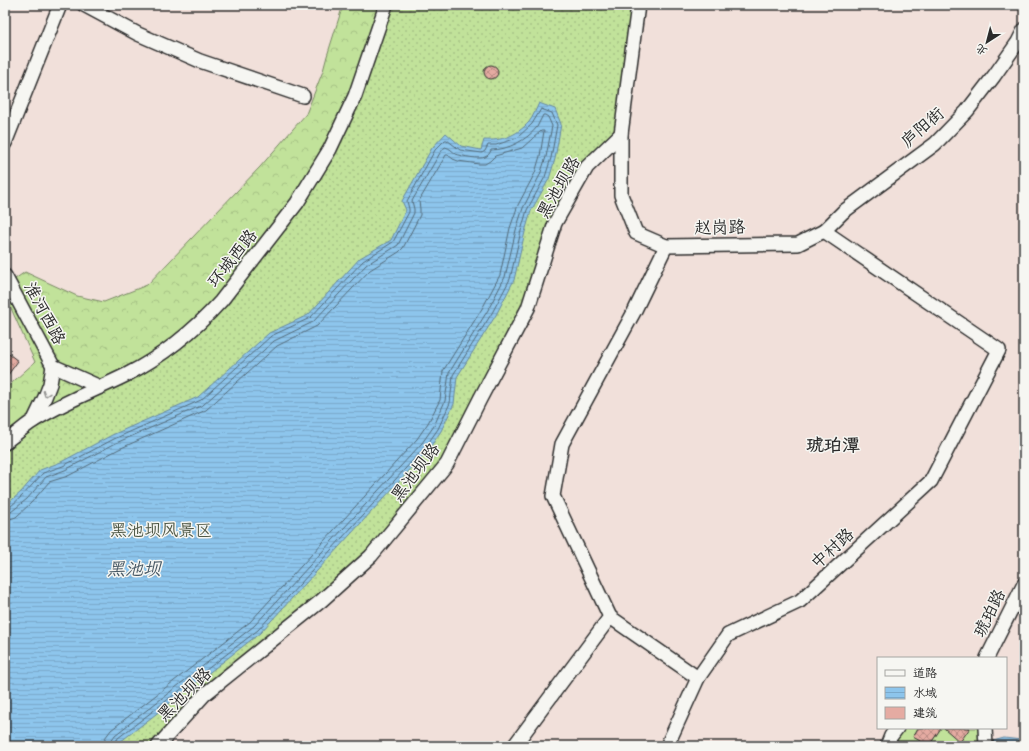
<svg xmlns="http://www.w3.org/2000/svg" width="1029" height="751" font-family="'Indie Flower','LXGW WenKai TC',sans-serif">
<defs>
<pattern id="grass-dots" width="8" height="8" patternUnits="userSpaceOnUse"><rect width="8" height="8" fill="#c1e29a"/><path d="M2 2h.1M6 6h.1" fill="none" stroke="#a6c285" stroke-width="1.8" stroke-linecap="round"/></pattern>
<pattern id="forest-crowns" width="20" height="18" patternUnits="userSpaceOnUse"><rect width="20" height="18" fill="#c1e29a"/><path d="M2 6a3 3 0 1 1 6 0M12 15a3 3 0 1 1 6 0" fill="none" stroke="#a6c285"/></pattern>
<pattern id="water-rules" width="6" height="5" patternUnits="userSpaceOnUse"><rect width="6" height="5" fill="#8dc5ec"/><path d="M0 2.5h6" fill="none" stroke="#7aa9cb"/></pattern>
<pattern id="building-cross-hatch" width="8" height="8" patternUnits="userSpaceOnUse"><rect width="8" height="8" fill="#e5aba2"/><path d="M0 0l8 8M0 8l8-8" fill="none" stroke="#ba8b84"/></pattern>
</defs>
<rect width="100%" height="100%" fill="#f1e0da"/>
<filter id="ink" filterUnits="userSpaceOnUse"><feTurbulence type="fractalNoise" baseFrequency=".025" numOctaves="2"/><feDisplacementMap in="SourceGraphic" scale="8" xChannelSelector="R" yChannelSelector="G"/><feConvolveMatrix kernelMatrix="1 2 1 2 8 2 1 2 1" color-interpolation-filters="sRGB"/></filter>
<g filter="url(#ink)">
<!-- grass -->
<path fill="url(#grass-dots)" stroke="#768662" d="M386,5H638L621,134L587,167L555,223L528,308L447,464L371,556L205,694L158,746H5V443L126,375Z"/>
<!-- forest -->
<path fill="url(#forest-crowns)" stroke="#768662" d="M343,5H386L383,16L315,175L184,337L5,443V389L35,362L5,295V286L25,272L77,296L104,302L147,285L260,167L306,114L323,71L327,56Z"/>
<!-- garden -->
<path fill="#c1e29a" stroke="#768662" d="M897,728H985L986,746H887Z"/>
<!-- water -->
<g fill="url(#water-rules)" stroke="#66879f">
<path d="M539,103L555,109L561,124L555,159L549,179L531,211L525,232L514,280L496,315L457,377L454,404L441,431L429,449L260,633L120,742L118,746H5V506L21,492L40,470L61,462L112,435L198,397L269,333L308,315L360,258L391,240L406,210L402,201L432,148L446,133L461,146L481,150L484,140C502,141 516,136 529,122C533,117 536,109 539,103Z"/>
<path d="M1004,738L1022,740L1024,742V746H975Z"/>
</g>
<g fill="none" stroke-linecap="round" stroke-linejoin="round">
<!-- shore -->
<g stroke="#526978" stroke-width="1">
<path d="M5,509L9,508L23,495L43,473L63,466L114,439L201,400L271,336L310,318L363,261L393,242L409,212V209L407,201L435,150L445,140H447L460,150L482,153L485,151L488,145H496L517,138L532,124L541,109L552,113L557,125L551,158L545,177L527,210L521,231L510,279L492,313L453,375L450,403L438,429L426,446L258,630L118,738L115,743V746"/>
<path d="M5,514L11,512L27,499L46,477L65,470L116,443L203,405L274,341L313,322L366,265L395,247L398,245L414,213V209L412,201L440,153L445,147C450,148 452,151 456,154C461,156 481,160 485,157C488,156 490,153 491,150C508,150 527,140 537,127C539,123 541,119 543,115H545L548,117L552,126L546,157L540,175L523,208L516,230L505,277L488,310L449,373L445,401L434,426L422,443L254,626L115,735L111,741L110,746"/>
<path d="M5,520L10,519L16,517L31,503L49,482L68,476L119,449L206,410L277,346L317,326L370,270L399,252L403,248L420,215V209L419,201L446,155H448L453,159L458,161L479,164H485L490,161L495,156L522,148L541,131H544L540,156L535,173L518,205L510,228L500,275L483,307L443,371L440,400L428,423L417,439L250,622L111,730L105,738L104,746"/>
</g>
</g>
<!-- building -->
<g fill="url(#building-cross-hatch)" stroke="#2b2b2b">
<circle cx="491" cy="72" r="7"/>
<path d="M5,351L18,361L5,379Z"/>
<path d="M918,728H941L929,746L913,737Z"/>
<path d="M944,728H970L960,742Z"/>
</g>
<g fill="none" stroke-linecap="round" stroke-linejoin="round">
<defs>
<g id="minor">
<path d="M84,5L138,34L200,61L303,96"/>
<path d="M638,5L621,134V195L636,233L666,246L798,244L824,231L999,350L931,481L800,601L728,635L698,678L667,746"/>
<path d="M5,143L60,5"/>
<path d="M824,231L843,212L935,144L967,111L994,76L1018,42L1024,30"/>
<path d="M5,276L53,366"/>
<path d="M53,366L100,387"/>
<path d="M34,420L45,397L50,384L53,366"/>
<path d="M5,443L9,439C16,434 23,428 30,423C60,403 94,391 126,375C161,357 194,331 221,301L297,203L330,149L355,96L386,5"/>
<path d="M610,617L698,678"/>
<path d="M987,658L1024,584"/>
<path d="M985,728L986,746"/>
<path d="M158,746L205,694L321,601L371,556L447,464L480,399L528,308L555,223L587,167L621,134"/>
<path d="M514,746L610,617L553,496L562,444L634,312L666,246"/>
<path d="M887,746L891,736L897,728"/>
</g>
</defs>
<!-- minor casing -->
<use href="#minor" stroke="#2b2b2b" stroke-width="16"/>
<!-- minor -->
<use href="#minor" stroke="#f6f6f2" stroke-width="13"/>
</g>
<!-- one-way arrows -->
<defs><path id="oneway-chevron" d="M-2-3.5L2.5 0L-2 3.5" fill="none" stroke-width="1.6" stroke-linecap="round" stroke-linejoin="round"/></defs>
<use stroke="#90908e" href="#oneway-chevron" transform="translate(46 394) rotate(110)"/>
</g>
<g text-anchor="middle" stroke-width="3" stroke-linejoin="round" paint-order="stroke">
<!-- street labels -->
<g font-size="17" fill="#2b2b2b" stroke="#f6f6f2">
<text transform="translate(922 127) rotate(-41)" y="6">庐阳街</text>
<text transform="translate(558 187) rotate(-60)" y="6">黑池坝路</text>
<text transform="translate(720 227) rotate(-1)" y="6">赵岗路</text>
<text transform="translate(232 258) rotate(-52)" y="6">环城西路</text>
<text transform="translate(45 313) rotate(62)" y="6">淮河西路</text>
<text transform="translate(415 472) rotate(-53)" y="6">黑池坝路</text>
<text transform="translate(832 548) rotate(-42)" y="6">中村路</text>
<text transform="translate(989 613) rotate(-64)" y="6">琥珀路</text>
<text transform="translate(184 694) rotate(-45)" y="6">黑池坝路</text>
</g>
<!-- park labels -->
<g font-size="17" fill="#505947" stroke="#f6f6f2">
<text x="161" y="536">黑池坝风景区</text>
</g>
<!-- neighbourhood labels -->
<g font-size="18" font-weight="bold" fill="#2b2b2b" stroke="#f6f6f2">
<text x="833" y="451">琥珀潭</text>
</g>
<!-- water labels -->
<g font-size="18" font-style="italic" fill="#485965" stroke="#f6f6f2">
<text x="134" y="575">黑池坝</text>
</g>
</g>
<!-- margin -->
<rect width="1029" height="751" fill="none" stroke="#f6f6f2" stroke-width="20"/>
<rect x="10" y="10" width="1009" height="731" fill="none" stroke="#2b2b2b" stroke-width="1.5" filter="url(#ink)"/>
<!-- legend -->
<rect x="877" y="657" width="130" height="72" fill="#f6f6f2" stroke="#a5a5a2"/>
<rect x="885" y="670" width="20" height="6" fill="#f6f6f2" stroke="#a5a5a2"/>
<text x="913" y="677" font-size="12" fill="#2b2b2b">道路</text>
<rect x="885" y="687" width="20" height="12" fill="url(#water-rules)" stroke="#a5a5a2"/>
<text x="913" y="697" font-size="12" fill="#2b2b2b">水域</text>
<rect x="885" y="707" width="20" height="12" fill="#e5aba2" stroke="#a5a5a2"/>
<text x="913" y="717" font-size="12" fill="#2b2b2b">建筑</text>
<!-- north arrow -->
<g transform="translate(987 42) rotate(216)" stroke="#f6f6f2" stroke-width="3" paint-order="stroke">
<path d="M0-3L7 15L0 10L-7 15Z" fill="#2b2b2b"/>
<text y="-6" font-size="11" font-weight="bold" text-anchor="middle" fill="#2b2b2b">北</text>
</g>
</svg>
